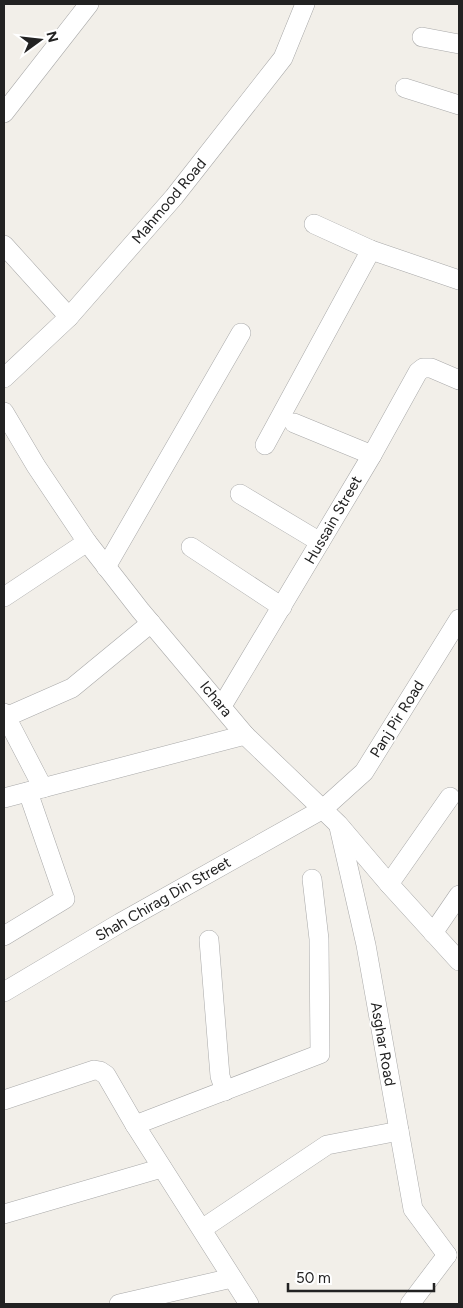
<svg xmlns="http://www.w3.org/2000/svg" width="463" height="1308" font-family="Figtree,sans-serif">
<rect width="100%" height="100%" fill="#f2efe9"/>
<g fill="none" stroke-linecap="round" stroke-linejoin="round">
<defs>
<g id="minor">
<path d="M422,37L459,44"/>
<path d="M405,88L459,105"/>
<path d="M4,113L89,4"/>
<path d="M314,224L371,250L459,280"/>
<path d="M4,245L69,317"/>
<path d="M4,378L69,317L174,197L283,58L305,4"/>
<path d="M4,412L36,466L87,542L140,610L245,735L338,824L389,884L459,961"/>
<path d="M294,423L372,455"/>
<path d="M265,445L371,250"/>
<path d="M240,494L320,542"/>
<path d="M191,547L282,607"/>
<path d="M106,567L241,333"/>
<path d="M4,597L87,542"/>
<path d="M222,706L372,455L418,372L423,368H431L459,380"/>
<path d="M4,713L43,788"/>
<path d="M6,717L72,688L151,623"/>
<path d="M4,798L245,735"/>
<path d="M339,827L366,945L413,1209L447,1255"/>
<path d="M389,884L450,797"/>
<path d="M433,933L459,895"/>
<path d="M4,936L65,899L28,792"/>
<path d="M209,940L220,1076L225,1091"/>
<path d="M4,992L120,923L323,809L364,772L459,619"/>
<path d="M4,1100L94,1070L100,1071L106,1075L135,1125L249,1304"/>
<path d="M135,1125L320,1054L319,939L312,879"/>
<path d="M4,1214L162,1168"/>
<path d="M202,1229L327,1145L399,1131"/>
<path d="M119,1304L232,1278"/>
<path d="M410,1304L447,1255"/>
</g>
</defs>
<!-- minor casing -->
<use href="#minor" stroke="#a9a9a9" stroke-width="20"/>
<!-- minor -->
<use href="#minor" stroke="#fff" stroke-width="19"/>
</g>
<g text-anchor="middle" stroke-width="4" stroke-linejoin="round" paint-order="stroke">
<!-- street labels -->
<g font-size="15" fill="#222" stroke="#fff">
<text transform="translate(169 201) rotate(-50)" y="5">Mahmood Road</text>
<text transform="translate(333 520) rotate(-60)" y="5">Hussain Street</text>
<text transform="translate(216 699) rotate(51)" y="5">Ichara</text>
<text transform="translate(397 719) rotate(-58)" y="5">Panj Pir Road</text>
<text transform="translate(163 899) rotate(-30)" y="5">Shah Chirag Din Street</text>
<text transform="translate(383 1044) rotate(80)" y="5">Asghar Road</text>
</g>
</g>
<!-- border -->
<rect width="463" height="1308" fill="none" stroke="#222222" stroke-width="10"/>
<!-- north arrow -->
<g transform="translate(40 40) rotate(75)" stroke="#ffffff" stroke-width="4" paint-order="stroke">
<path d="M0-4L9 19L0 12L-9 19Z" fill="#222222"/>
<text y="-8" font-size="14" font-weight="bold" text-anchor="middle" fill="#222222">N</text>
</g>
<!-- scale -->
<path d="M288 1283v8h146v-8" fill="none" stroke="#222222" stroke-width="2.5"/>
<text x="296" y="1283" font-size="15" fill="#222222" stroke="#ffffff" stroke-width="4" paint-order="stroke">50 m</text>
</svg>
